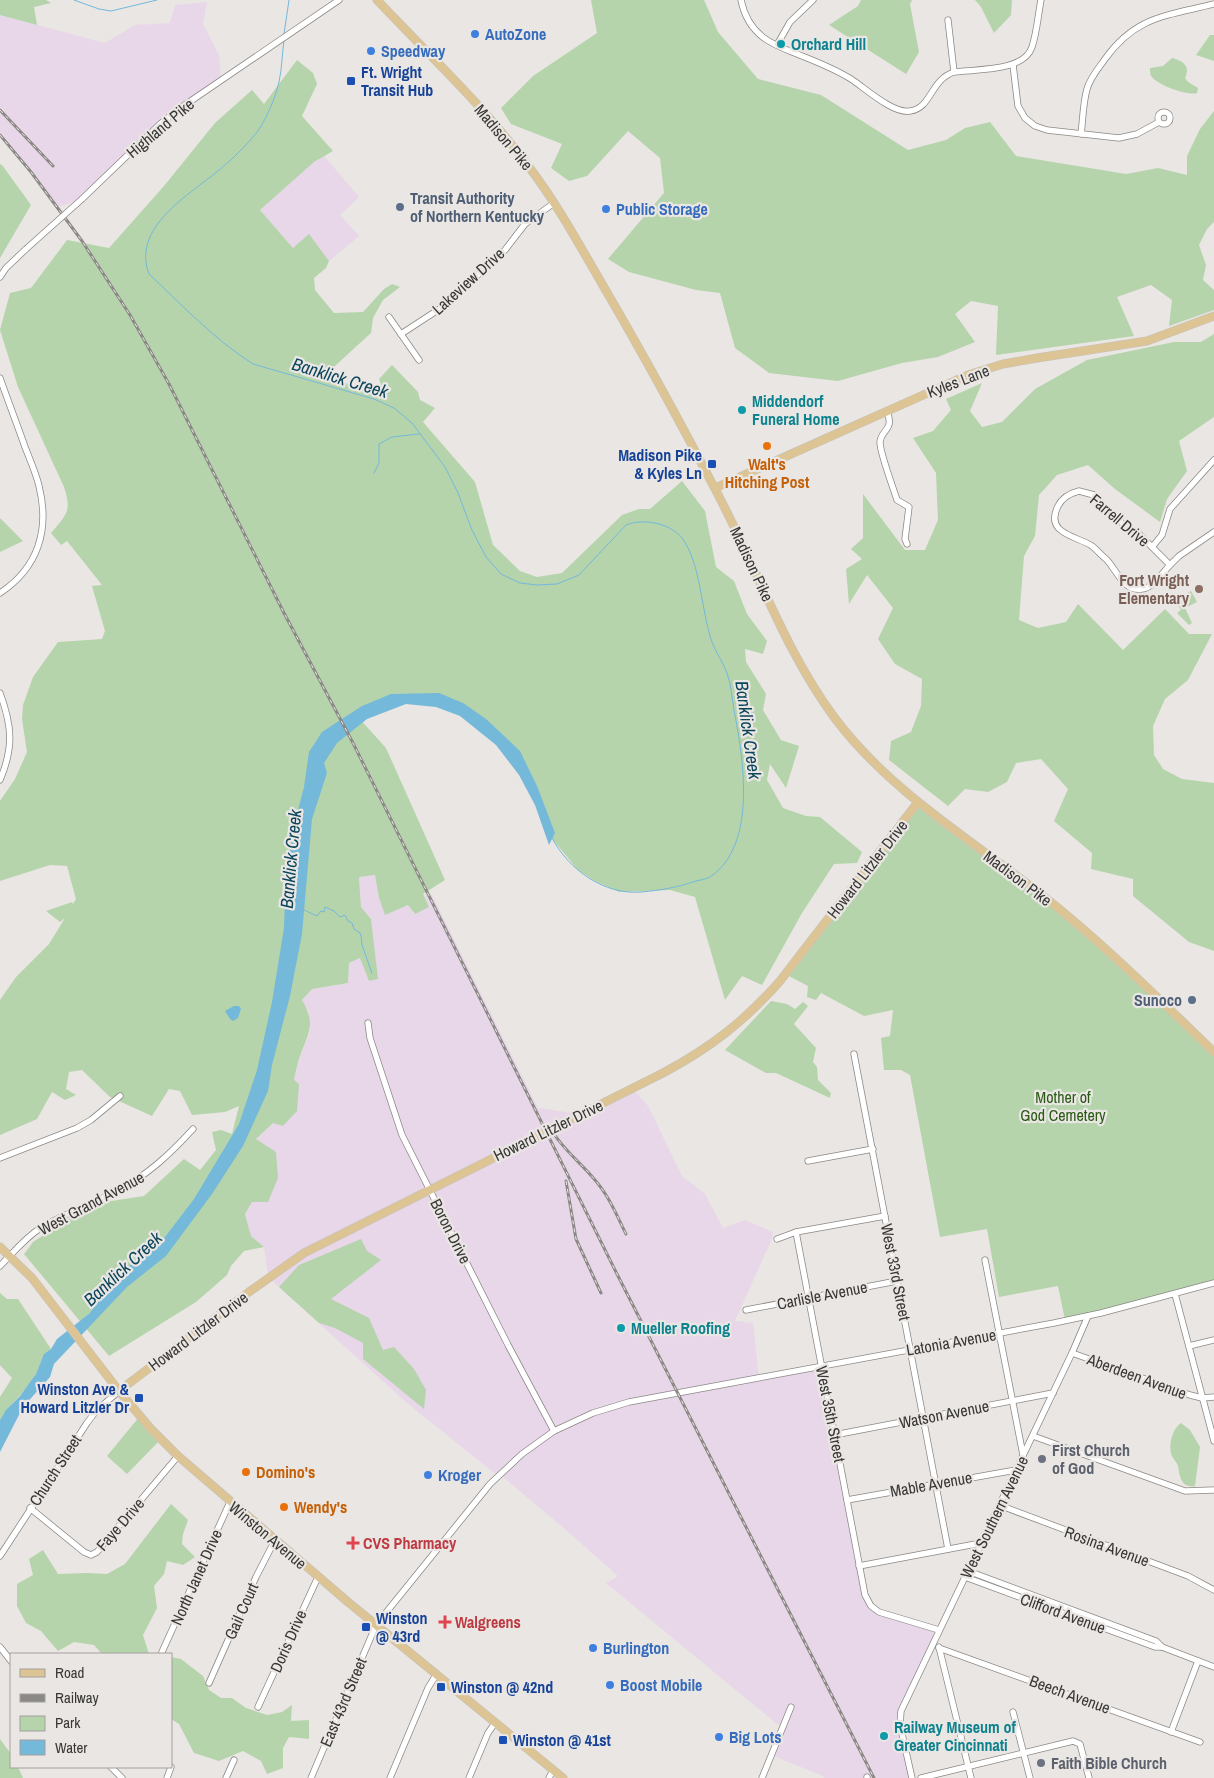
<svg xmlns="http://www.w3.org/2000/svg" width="1214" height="1778" font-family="'Archivo Narrow',sans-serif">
<rect width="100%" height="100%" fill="#eae6e3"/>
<!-- industrial -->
<g fill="#e8d7e9">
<path d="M207,2L203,24L219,55L221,80L179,109L82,199L58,207L0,135V15L105,43L135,25L170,23L175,5Z"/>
<path d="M324,156L359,197L340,215L359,236L329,261L309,235L293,248L260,210L314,162Z"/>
<path d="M375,875L379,898L408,904L414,914L423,894L428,896L432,895L538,1108L579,1114L632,1088L648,1106L682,1176L705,1194L723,1228L745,1220L773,1232L771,1241L735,1321L753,1323L759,1378L822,1366L859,1566L871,1606L939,1630L899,1718L912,1778H824L823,1776L771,1755L782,1728L606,1583L618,1576L565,1529L503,1477L498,1476L407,1403L268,1277L264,1247L251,1236L245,1214L252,1202L256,1139L273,1123L294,1080L301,1054L310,1033L309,1012L301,1001L312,989L348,983L349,963L361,958L369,980L371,919L361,907L359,877Z"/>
</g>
<!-- green -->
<g fill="#b5d4ac">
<path d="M0,0H46L51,3L34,7L37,25L0,15Z"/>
<path d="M591,0H704L718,32L758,79L821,95L908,150L946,140L965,128L990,122L1016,156L1126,174L1158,168L1187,175V156L1200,129L1214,111V222L1207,229L1199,245L1206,265L1203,280L1214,290V310L1169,326L1172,300L1151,285L1117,297L1134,336L996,355L998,306L971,301L955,314L975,342L938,357L902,363L838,381L769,373L735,348L720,293L696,290L629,272L608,259L664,193L660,158L628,131L587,176L569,181L551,168L562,144L511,124L501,108L533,76L597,33Z"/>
<path d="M861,0H912L910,4L919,52L906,74L829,25L858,6Z"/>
<path d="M975,0H1012L1011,15L994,33L981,7Z"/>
<path d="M1210,35H1214V61L1196,55Z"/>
<path d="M1172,58C1183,61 1191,66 1185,78L1188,82L1198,88L1197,93C1187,96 1157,85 1151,76C1150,74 1150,71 1150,68L1163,66Z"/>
<path d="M297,60L313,73L317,84L302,116L333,151L314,162L260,210L293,248L309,234L329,261L326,268L314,278L315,290L334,313L363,312L384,289L392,284L400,287L383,300L373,318L371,333L324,376L385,396L379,379L392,365L418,392L420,400L435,408L423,422L475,482L493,545L520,571L537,577L562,573L622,515L639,509H650L682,481L705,511L716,567L734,581L747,614L767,641L763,654L745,649L746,662L766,694L763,710L781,740L799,746L786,788L770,764L767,780L783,808L806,816L820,817L862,852L857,863L834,864L802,913L762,985L742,976L725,1000L695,897L670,890L619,892L595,881L578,870L553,840L545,815L514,758L465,712L403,700L358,717L386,748L445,880L423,894L429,907L415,914L408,905L385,915L379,898L375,875L359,877L361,907L371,919L378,979L369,981L360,958L349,963L348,983L312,989L302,1000C315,1022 310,1031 301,1053C298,1061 296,1071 294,1080L299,1084L297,1111L283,1126L273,1123L256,1139L276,1152L278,1178L268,1202H252L245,1214L251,1236L264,1247L244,1251L231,1266L227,1275L196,1302L109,1356L24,1254L33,1242L70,1218L105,1202L144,1196L184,1159L200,1170L216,1150L212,1132L221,1130L232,1134L239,1106L225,1112L192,1115L180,1091L169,1089L152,1116L110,1097L82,1070L69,1072L66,1089L76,1095L65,1100L52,1092L37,1119L0,1135V1000L16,977L49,944L65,918L60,922L46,911L72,902L73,904L76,899L67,866L50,865L0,881V801L15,779L27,752L22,719L23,705L33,677L58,642L102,639L105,631L92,586L102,585L67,541L61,545L51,533C67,514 72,511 64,487L18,387L0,330L10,293L31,288L67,240L109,248L164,186L215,123L252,90L264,104Z"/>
<path d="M0,164L2,165L31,205L0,258Z"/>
<path d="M1214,334V417L1179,441L1187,471L1167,499L1160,522L1115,489L1088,465L1057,475L1039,495L1035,536L1024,556L1019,620L1038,628L1066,622L1078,604L1123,650L1165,609L1189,634H1212L1188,680L1165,699L1153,726L1154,755L1163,769L1182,779L1214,783V951L1189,942L1133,896V879L1091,869L1092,853L1054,821L1068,789L1041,759L1016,763L1007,782L988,792L965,789L948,806L889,760L891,741L911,732L921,706L922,679L895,664L878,639L893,608L867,575L849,604L846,569L862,559L851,549L863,538V494L905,550H925L938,520L936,473L913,438L933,431L951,410L946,399L982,383L970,411L982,427L1002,422L1035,389L1087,360L1174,342H1201Z"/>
<path d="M0,518L23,541L0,552Z"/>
<path d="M1191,591L1197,602L1185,608L1192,623L1189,625L1177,613L1181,610L1175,600Z"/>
<path d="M918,802L1046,898L1214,1052V1283L1065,1320L1058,1286L999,1297L987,1229L940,1237L910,1075L901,1070H884L881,1038L890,1036L893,1010L864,1016L821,993L816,1000L807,997L808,986L785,974Z"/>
<path d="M771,1001L787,1004L795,1009L803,1002L808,1006L794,1024L816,1048L813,1062L817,1067L818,1080L831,1093L830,1098L776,1073H766L725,1050Z"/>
<path d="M361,1239L367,1251L381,1260L331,1299L369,1318L383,1350L394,1347L414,1369L426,1390L424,1409L363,1359V1343L335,1328L319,1323L279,1287L299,1265Z"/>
<path d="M0,1293L7,1299H18L51,1349C42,1355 41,1363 37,1372C28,1390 10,1403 0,1420V1397L12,1378L0,1365Z"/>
<path d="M140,1416L161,1439L127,1474L107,1456Z"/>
<path d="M1181,1423L1190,1430L1200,1447L1195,1486C1181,1488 1180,1477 1178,1466C1177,1462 1173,1459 1172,1456C1168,1446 1172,1429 1181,1423Z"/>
<path d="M171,1504L188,1520L183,1534L182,1544L195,1557L183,1565L167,1561L164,1574L154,1586L157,1608L143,1635L149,1654H159H102L94,1645L74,1642L58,1651L41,1631L26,1623L17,1606V1584L33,1575L29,1559L43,1550L58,1574L88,1573L107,1574L125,1564Z"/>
<path d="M171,1657L181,1659L203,1676L209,1690L221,1698H232L246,1708L267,1715L282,1712L292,1705L291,1721L309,1720V1739L289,1737L283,1748V1768L267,1774L261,1761L243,1751L219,1761L194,1753L179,1724L171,1719Z"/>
<path d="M0,1739L11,1754V1767H18L23,1778H0Z"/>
</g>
<!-- water -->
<g fill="#74b8da">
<path d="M439,693L463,703L486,719L520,751L537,786L555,833L549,845L535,805L519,775L496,745L460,716L436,707L406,704L367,719L337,743L324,763L327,773L312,819L302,934L290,996L272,1065L268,1091L243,1146L212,1194L166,1256L127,1287L54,1364L50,1377L23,1407L0,1452V1420L6,1410L20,1396L36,1374L44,1354L51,1349L57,1339L90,1313L114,1278L165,1237L194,1199L239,1124L257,1070L272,1002L284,928L285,900L291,838L304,787L309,752L322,732L362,706L391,694Z"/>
<path d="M234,1006H239L241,1009L238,1018L233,1021L230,1019L225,1011Z"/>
</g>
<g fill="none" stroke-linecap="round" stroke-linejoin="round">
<!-- stream -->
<g stroke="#74b8da" stroke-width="1">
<path d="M74,0L99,9L111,11L157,0"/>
<path d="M284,34L289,0"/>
<path d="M284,40C282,54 282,69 279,82C275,99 267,117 258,131C249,142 237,155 226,164C197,191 130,224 149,274C182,305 215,340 253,364L374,399L394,408L412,423L445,467L458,493L472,530L486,557L501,574L520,583L537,585L557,584L579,575L626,525C643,518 670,523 682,538C701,563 701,611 712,642C716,653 723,662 727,673C731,684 732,698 734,710C743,757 758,845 710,877C706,879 701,880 696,881C675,888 662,890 641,892C604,895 569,870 552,838"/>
<path d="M374,473L379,463V444L392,437L419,434"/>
<path d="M304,910L317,916L321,911L324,912L325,907L334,911L340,917L345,915L348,921L352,923L354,929L360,933L361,936L362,945L372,973"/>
</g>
<defs>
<g id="minor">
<path d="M741,0C744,15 752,29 764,38C772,44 782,48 792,52C812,60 832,67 851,79C865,88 893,114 910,111C932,108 930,80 954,72C976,69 1024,72 1032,47C1037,32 1038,15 1041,0"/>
<path d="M948,20L954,72"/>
<path d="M777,45L790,22L813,0"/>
<path d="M1013,65L1018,106L1025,118L1035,126L1047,130L1119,138L1137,134L1159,122"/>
<circle cx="1164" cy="118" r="6"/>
<path d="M1081,134C1083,119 1083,103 1087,89C1090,78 1098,69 1105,59C1136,16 1166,16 1214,4"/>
<path d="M82,199L159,125L179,109L339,0"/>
<path d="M0,277L6,268L26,249"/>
<path d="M389,317L419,360"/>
<path d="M401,334L444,306L505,250L525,224L554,203"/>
<path d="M0,378C8,401 17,424 25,447C30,460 36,473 39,486C50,530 38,568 0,593"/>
<path d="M887,411C895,432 880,429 880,443C881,456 893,487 897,500L909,507L905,539L907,544"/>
<path d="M1079,491L1094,495L1110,515L1140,535L1170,565C1163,572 1153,588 1142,589C1123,592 1117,570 1106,559C1101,555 1097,550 1092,546C1077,536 1044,534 1058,506C1062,498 1071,493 1079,491Z"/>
<path d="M1152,547L1162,535L1170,509L1214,460"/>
<path d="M1170,565L1179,556L1214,532"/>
<path d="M0,693C12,726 14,747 0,780"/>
<path d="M368,1023L370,1038L402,1135L508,1345L554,1431"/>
<path d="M854,1054L948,1549"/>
<path d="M0,1158L77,1128L91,1120L120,1096"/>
<path d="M808,1161L873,1149"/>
<path d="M796,1232L865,1595L871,1606L879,1612L939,1630"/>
<path d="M777,1239L796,1232L885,1216"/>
<path d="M985,1260L1023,1455"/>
<path d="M0,1266C13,1253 24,1239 39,1229C64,1213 93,1204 119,1190C149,1174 171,1153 193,1129"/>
<path d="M1175,1294L1214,1441"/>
<path d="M746,1310L897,1281"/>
<path d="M1189,1346L1214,1340"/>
<path d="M1072,1353L1190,1395L1202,1398L1214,1397"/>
<path d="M834,1435L1053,1393"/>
<path d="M1033,1436L1185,1491L1214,1490"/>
<path d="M847,1500L1016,1470"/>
<path d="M999,1505L1188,1576L1214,1590"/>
<path d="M30,1508L84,1552L91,1555L97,1552L178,1456"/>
<path d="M0,1556L87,1423L96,1411L119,1391"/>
<path d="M859,1566L981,1543"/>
<path d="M968,1571L1156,1641L1162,1647"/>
<path d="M965,1577L1155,1647H1162L1214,1667"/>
<path d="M0,1647L11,1661"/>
<path d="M939,1647L971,1778"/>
<path d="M939,1648L1200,1742"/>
<path d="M162,1652L230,1502"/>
<path d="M209,1683L256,1577L275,1540"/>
<path d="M258,1707L318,1577"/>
<path d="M1013,1712L1030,1778"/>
<path d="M1171,1732L1198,1661"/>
<path d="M111,1767L122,1778"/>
<path d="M167,1778L171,1767"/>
<path d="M226,1778L234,1760"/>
<path d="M311,1778L376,1625L490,1484L522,1454L554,1431L593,1413L629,1402L1054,1323L1101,1313L1214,1283"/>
<path d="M390,1778L428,1688L436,1675"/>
<path d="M469,1778L488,1733L495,1723"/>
<path d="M549,1778L553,1770"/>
<path d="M762,1778L791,1707"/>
<path d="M867,1778V1777"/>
<path d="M912,1778L900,1725L901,1711L1072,1353L1088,1316"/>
<path d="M921,1778L1073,1741L1080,1744L1089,1778"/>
</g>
<g id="major">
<path d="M377,0C428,54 485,107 529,167C558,205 581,248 605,289C643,354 679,420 714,487C755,563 783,648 834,717C889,791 970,839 1042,895C1103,943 1158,998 1214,1052"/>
<path d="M715,488L968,375L1003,364L1037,358L1147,341L1214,316"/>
<path d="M0,1247L32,1278L119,1391L151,1429L178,1456L348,1602L563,1778"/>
<path d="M119,1391L249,1292L304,1253L663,1073C710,1048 745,1021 780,981L918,802"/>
</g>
</defs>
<!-- minor casing -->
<use href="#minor" stroke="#8b8885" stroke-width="7"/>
<!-- major casing -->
<use href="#major" stroke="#c3c3c2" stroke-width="9"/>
<!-- minor -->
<use href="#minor" stroke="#fff" stroke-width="5.5"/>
<!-- major -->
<use href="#major" stroke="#dcc494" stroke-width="8"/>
<defs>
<g id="rail">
<path d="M0,110L53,166"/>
<path d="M0,135L31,172L82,241L130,315L169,384L284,613L353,743L617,1274L874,1778"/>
<path d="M554,1134C566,1152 582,1164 595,1180C609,1196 617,1216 626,1234"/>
<path d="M566,1181L576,1239L601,1293"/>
</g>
</defs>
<!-- rail casing -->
<use href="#rail" stroke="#8b8986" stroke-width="3"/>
<!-- rail -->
<use href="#rail" stroke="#eae6e3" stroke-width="1" stroke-dasharray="4" stroke-linecap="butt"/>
<defs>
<path id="minor-bridge" d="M26,249L82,199"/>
</defs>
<!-- minor-bridge casing -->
<use href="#minor-bridge" stroke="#8b8885" stroke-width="7" stroke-linecap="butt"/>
<!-- minor-bridge -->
<use href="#minor-bridge" stroke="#fff" stroke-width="5.5"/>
</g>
<!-- markers -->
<g fill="#3f7fe0" stroke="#eae6e3" stroke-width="2">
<circle cx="475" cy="34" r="5"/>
<circle cx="371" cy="51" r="5"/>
<circle cx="606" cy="209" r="5"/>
<circle cx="428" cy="1475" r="5"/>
<circle cx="593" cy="1648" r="5"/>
<circle cx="610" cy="1685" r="5"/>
<circle cx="719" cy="1737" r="5"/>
</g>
<g fill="#0f9aa8" stroke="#eae6e3" stroke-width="2">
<circle cx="781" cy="44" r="5"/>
<circle cx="742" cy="410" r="5"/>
<circle cx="621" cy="1328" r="5"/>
<circle cx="884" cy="1736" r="5"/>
</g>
<g fill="#1a4fb4" stroke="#eae6e3" stroke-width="2">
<rect x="346" y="76" width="10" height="10" rx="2.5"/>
<rect x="707" y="459" width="10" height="10" rx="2.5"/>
<rect x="134" y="1393" width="10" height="10" rx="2.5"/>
<rect x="361" y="1622" width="10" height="10" rx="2.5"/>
<rect x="436" y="1682" width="10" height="10" rx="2.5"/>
<rect x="498" y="1735" width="10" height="10" rx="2.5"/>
</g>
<g fill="#5c6f8a" stroke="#eae6e3" stroke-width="2">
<circle cx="400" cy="207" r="5"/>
<circle cx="1192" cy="1000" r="5"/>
</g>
<g fill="#e8710a" stroke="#eae6e3" stroke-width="2">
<circle cx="767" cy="446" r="5"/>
<circle cx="246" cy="1472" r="5"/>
<circle cx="284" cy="1507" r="5"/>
</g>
<circle fill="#8d6e63" stroke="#eae6e3" stroke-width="2" cx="1199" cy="589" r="5"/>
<g fill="#6b7280" stroke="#eae6e3" stroke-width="2">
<circle cx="1042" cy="1459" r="5"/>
<circle cx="1041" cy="1763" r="5"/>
</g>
<g fill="#e0444e" stroke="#eae6e3" stroke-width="2">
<path d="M350.5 1535.5h5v5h5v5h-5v5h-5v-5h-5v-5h5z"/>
<path d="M442.5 1614.5h5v5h5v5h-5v5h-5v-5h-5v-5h5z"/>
</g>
<g text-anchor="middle" stroke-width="4.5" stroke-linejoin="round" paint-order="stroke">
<!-- shop labels -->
<g font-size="16" font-weight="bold" fill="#366cbe" stroke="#eae6e3" text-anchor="start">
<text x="485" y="40">AutoZone</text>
<text x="381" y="57">Speedway</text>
<text x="616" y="215">Public Storage</text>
<text x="438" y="1481">Kroger</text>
<text x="603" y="1654">Burlington</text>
<text x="620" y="1691">Boost Mobile</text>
<text x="729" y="1743">Big Lots</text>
</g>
<!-- culture labels -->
<g font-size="16" font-weight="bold" fill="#0d838f" stroke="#eae6e3" text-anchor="start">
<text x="791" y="50">Orchard Hill</text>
<text x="752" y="407">Middendorf<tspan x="752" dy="18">Funeral Home</tspan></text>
<text x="631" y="1334">Mueller Roofing</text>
<text x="894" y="1733">Railway Museum of<tspan x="894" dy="18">Greater Cincinnati</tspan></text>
</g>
<!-- transit labels -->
<g font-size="16" font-weight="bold" fill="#164399" stroke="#eae6e3" text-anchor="start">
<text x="361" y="78">Ft. Wright<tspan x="361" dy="18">Transit Hub</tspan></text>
<text x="702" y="461" text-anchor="end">Madison Pike<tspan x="702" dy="18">&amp; Kyles Ln</tspan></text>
<text x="129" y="1395" text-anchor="end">Winston Ave &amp;<tspan x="129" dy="18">Howard Litzler Dr</tspan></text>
<text x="376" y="1624">Winston<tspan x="376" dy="18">@ 43rd</tspan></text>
<text x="451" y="1693">Winston @ 42nd</text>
<text x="513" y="1746">Winston @ 41st</text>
</g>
<!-- street labels -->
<g font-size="16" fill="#383735" stroke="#eae6e3">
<text transform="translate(160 128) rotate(-40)" y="6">Highland Pike</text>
<text transform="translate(504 137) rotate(50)" y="6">Madison Pike</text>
<text transform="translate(468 281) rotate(-42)" y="6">Lakeview Drive</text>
<text transform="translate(958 381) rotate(-21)" y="6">Kyles Lane</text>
<text transform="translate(1120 520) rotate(40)" y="6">Farrell Drive</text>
<text transform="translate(752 564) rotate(65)" y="6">Madison Pike</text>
<text transform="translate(867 869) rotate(-52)" y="6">Howard Litzler Drive</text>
<text transform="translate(1018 878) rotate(37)" y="6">Madison Pike</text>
<text transform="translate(548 1130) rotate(-26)" y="6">Howard Litzler Drive</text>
<text transform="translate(91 1203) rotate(-28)" y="6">West Grand Avenue</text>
<text transform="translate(451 1231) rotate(63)" y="6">Boron Drive</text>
<text transform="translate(896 1272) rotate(79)" y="6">West 33rd Street</text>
<text transform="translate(822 1295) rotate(-11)" y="6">Carlisle Avenue</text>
<text transform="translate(198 1331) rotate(-37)" y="6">Howard Litzler Drive</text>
<text transform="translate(951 1342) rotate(-10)" y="6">Latonia Avenue</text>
<text transform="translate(1137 1376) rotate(20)" y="6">Aberdeen Avenue</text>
<text transform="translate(831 1414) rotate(79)" y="6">West 35th Street</text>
<text transform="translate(944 1414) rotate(-11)" y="6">Watson Avenue</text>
<text transform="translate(55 1470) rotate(-57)" y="6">Church Street</text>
<text transform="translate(931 1484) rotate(-10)" y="6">Mable Avenue</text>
<text transform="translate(994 1517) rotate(-64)" y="6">West Southern Avenue</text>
<text transform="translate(120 1524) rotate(-49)" y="6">Faye Drive</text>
<text transform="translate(268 1535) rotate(40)" y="6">Winston Avenue</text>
<text transform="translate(1107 1546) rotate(20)" y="6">Rosina Avenue</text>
<text transform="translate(196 1577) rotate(-66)" y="6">North Janet Drive</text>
<text transform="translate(241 1611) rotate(-66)" y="6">Gail Court</text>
<text transform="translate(1063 1613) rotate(20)" y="6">Clifford Avenue</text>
<text transform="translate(288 1641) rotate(-66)" y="6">Doris Drive</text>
<text transform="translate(1070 1694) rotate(20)" y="6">Beech Avenue</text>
<text transform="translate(343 1702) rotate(-67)" y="6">East 43rd Street</text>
</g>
<!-- service labels -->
<g font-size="16" font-weight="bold" fill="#4e5e75" stroke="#eae6e3" text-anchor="start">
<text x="410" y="204">Transit Authority<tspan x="410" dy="18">of Northern Kentucky</tspan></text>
<text x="1182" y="1006" text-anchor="end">Sunoco</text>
</g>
<!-- food labels -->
<g font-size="16" font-weight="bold" fill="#c56008" stroke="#eae6e3" text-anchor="start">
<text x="767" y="470" text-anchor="middle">Walt's<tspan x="767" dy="18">Hitching Post</tspan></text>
<text x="256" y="1478">Domino's</text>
<text x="294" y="1513">Wendy's</text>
</g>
<!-- education labels -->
<g font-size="16" font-weight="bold" fill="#785e54" stroke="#eae6e3" text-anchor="end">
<text x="1189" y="586">Fort Wright<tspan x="1189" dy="18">Elementary</tspan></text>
</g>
<!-- park labels -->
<g font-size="16" fill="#285a14" stroke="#eae6e3">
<text x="1063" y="1103">Mother of<tspan x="1063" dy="18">God Cemetery</tspan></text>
</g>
<!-- worship labels -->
<g font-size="16" font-weight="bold" fill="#5b616d" stroke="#eae6e3" text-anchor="start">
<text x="1052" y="1456">First Church<tspan x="1052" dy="18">of God</tspan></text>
<text x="1051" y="1769">Faith Bible Church</text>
</g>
<!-- health labels -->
<g font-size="16" font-weight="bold" fill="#be3a42" stroke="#eae6e3" text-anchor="start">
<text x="363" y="1549">CVS Pharmacy</text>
<text x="455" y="1628">Walgreens</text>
</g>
<!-- water labels -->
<g font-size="18" font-style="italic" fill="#0b455c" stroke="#eae6e3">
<text transform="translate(340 378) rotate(17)" y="6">Banklick Creek</text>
<text transform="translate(748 730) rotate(82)" y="6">Banklick Creek</text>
<text transform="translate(291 859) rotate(-85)" y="6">Banklick Creek</text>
<text transform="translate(123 1269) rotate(-43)" y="6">Banklick Creek</text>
</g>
</g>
<!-- legend -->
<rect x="10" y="1653" width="162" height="115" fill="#eae6e3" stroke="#a3a09d"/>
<rect x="20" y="1669" width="25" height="8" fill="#dcc494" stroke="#a3a09d"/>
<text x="55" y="1678" font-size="15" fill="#383735">Road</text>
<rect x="20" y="1694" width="25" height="8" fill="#8b8986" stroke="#a3a09d"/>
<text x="55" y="1703" font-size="15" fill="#383735">Railway</text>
<rect x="20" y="1716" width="25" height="15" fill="#b5d4ac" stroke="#a3a09d"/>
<text x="55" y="1728" font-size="15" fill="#383735">Park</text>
<rect x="20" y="1740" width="25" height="15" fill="#74b8da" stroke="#a3a09d"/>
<text x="55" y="1753" font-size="15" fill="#383735">Water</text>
</svg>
